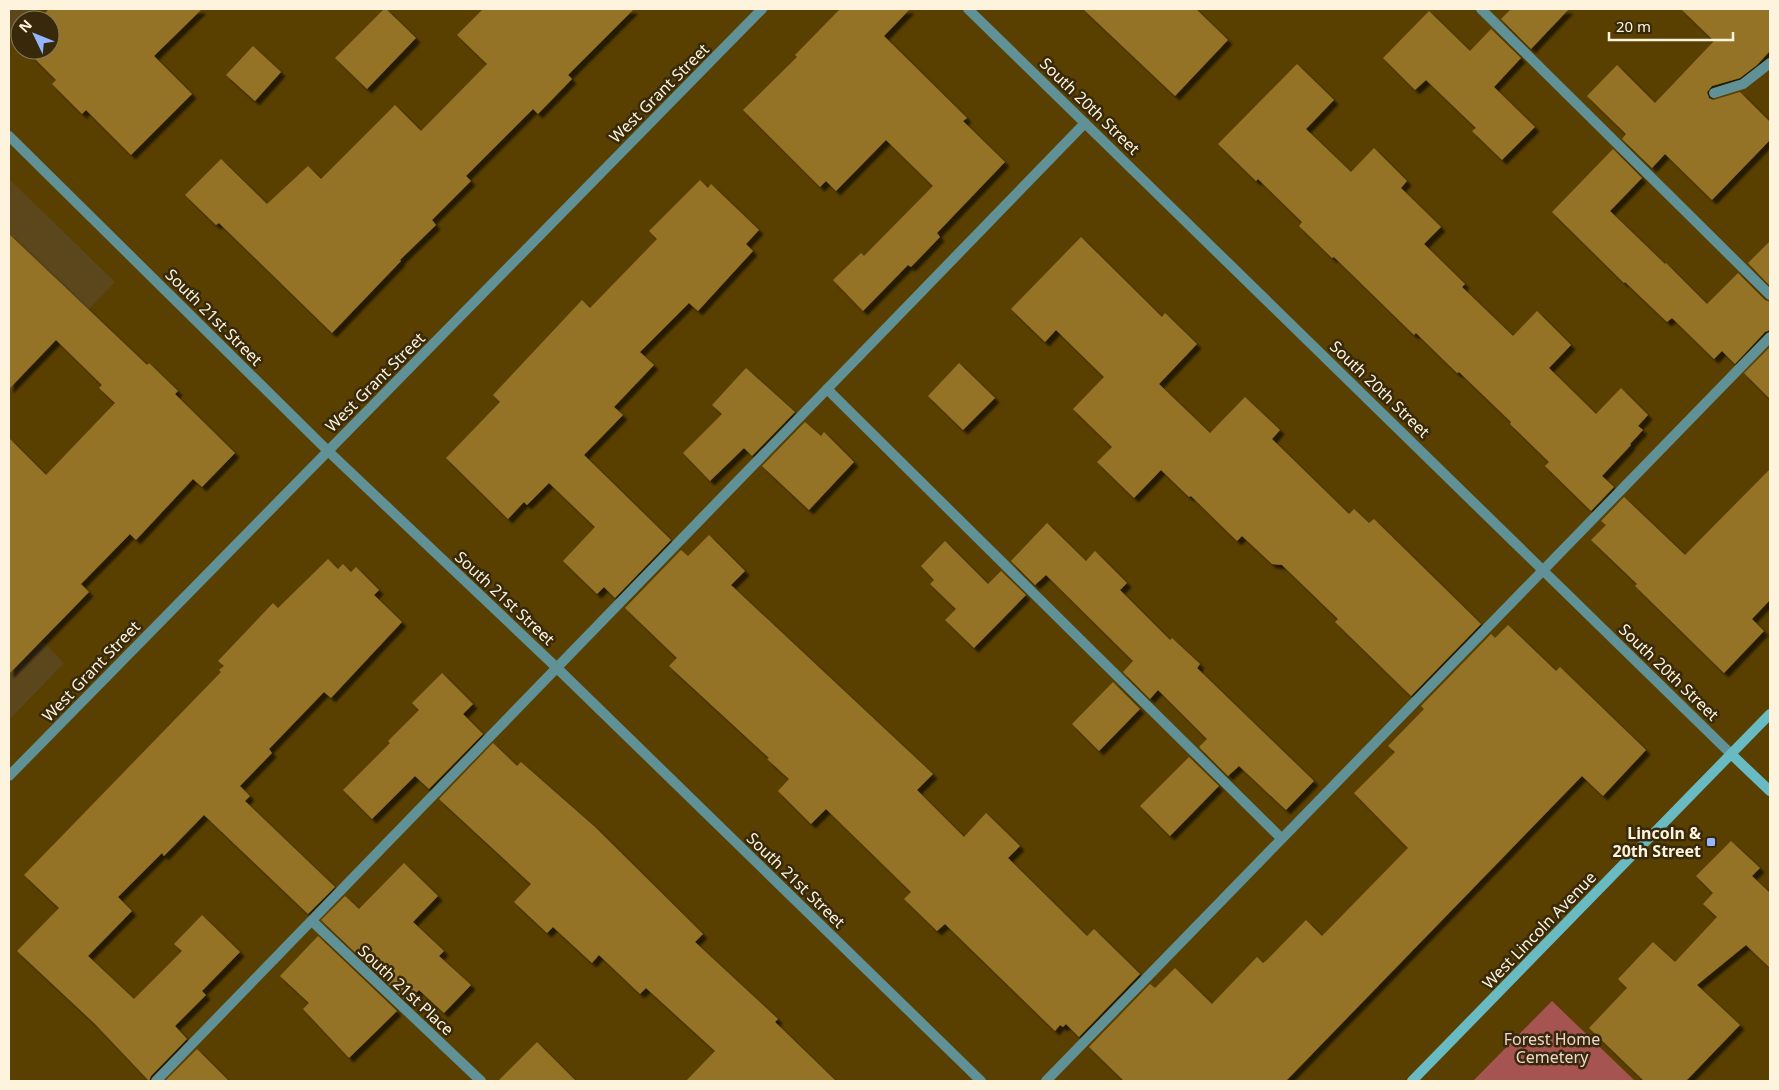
<svg xmlns="http://www.w3.org/2000/svg" width="1779" height="1090" font-family="'Noto Sans',sans-serif">
<defs>
<filter id="shadow"><feDropShadow dx="4.5" dy="4.5" stdDeviation="1" flood-color="#0009"/></filter>
</defs>
<rect width="100%" height="100%" fill="#594000"/>
<!-- built -->
<g fill="#5c471c">
<path d="M9,9H38L27,20H20V28L9,40Z"/>
<path d="M9,179L115,282L9,392Z"/>
<path d="M9,607L64,663L9,720Z"/>
</g>
<!-- green -->
<path fill="#a55451" d="M1552,1001L1635,1081H1473Z"/>
<!-- building -->
<g fill="#957327" filter="url(#shadow)">
<path d="M49,9H202L154,56L192,94L131,155L86,110L82,114L52,84L56,80L26,50H50V20H38Z"/>
<path d="M384,9H386L416,38L367,89L335,58Z"/>
<path d="M483,9H634L568,75L572,79L538,114L533,109L466,176L471,181L432,220L436,225L400,260L401,261L332,333L219,223L216,225L185,195L221,159L267,204L308,166L321,179L395,105L421,131L487,64L457,35Z"/>
<path d="M840,9H910L884,36L967,118L963,121L1005,162L937,233L940,237L911,267L908,265L863,311L833,280L861,253L864,256L933,186L886,140L836,191L826,181L820,187L743,110L797,57L795,55Z"/>
<path d="M1083,9H1196L1228,40L1175,96Z"/>
<path d="M1511,9H1569L1531,49L1501,19Z"/>
<path d="M1681,9H1770V51L1757,65L1740,78L1712,86L1707,92L1709,98L1713,100L1740,92L1770,122V140L1712,200L1665,154L1652,168L1622,139L1626,134L1587,96L1617,65L1655,103L1714,41Z"/>
<path d="M1429,11L1470,51L1491,29L1521,58L1494,87L1535,127L1502,160L1472,131L1476,128L1426,80L1415,90L1383,58Z"/>
<path d="M253,46L281,72L255,101L226,75Z"/>
<path d="M1297,64L1334,100L1306,129L1351,172L1374,148L1407,181L1401,188L1441,227L1424,244L1465,284L1462,287L1513,336L1537,311L1571,345L1549,368L1596,414L1621,388L1648,415L1638,426L1643,430L1630,444L1631,445L1602,476L1614,487L1591,511L1545,466L1549,462L1510,424L1511,422L1459,372L1457,373L1416,333L1414,335L1334,257L1332,258L1299,226L1302,222L1258,179L1256,181L1218,144Z"/>
<path d="M1613,149L1642,178L1610,211L1665,264L1666,263L1707,304L1738,273L1765,300L1770,302V330L1765,332L1735,364L1722,351L1714,359L1672,318L1667,322L1625,282L1624,283L1552,212Z"/>
<path d="M700,180L708,188L711,184L759,230L746,244L753,251L698,311L689,303L640,352L654,365L614,407L623,415L584,455L671,540L615,598L604,587L597,594L563,561L595,527L549,483L527,505L524,502L508,519L446,458L500,402L493,395L582,300L590,308L657,239L649,231Z"/>
<path d="M9,234L147,365L149,363L178,391L175,394L235,453L202,487L193,479L136,540L130,534L81,584L89,592L9,674V438L46,475L115,403L99,388L102,385L56,340L9,389Z"/>
<path d="M1081,237L1162,317L1165,313L1197,344L1159,384L1210,433L1245,397L1280,430L1272,439L1349,514L1354,509L1369,523L1374,519L1481,624L1411,696L1335,622L1338,619L1282,565L1272,564L1242,536L1237,541L1191,496L1189,497L1161,470L1134,498L1097,462L1112,447L1073,409L1104,377L1056,330L1045,342L1011,309Z"/>
<path d="M1770,241V286L1748,263Z"/>
<path d="M1770,347V399L1744,373Z"/>
<path d="M959,363L995,398L963,430L928,396Z"/>
<path d="M746,368L795,412L752,456L744,448L710,481L683,453L722,414L712,405Z"/>
<path d="M805,422L821,436L824,432L854,462L809,510L762,466Z"/>
<path d="M1770,469V600L1752,619L1764,631L1724,673L1635,586L1637,584L1591,540L1606,525L1601,521L1624,497L1685,555Z"/>
<path d="M1047,523L1086,561L1095,551L1127,583L1120,590L1170,640L1172,638L1200,664L1197,668L1314,781L1286,810L1239,766L1228,776L1199,747L1207,739L1158,690L1150,699L1123,672L1133,661L1046,575L1035,585L1011,561Z"/>
<path d="M709,535L745,571L731,585L933,774L917,790L964,837L986,813L1020,846L1008,858L1087,936L1094,929L1140,974L1079,1037L1066,1024L1063,1027L1060,1025L1055,1031L945,924L937,931L904,899L911,892L826,809L811,824L778,791L789,779L767,759L769,758L669,666L677,658L625,608L681,550L688,556Z"/>
<path d="M945,541L988,584L1001,571L1026,595L974,648L945,620L956,609L930,584L934,580L921,566Z"/>
<path d="M328,559L338,569L343,564L351,572L356,567L379,590L374,595L402,622L331,698L324,692L269,749L272,753L240,786L250,796L245,801L335,887L308,914L204,815L164,856L162,853L118,897L132,911L88,956L134,999L182,951L174,944L202,915L240,952L202,991L206,995L175,1026L187,1039L151,1076L149,1081L95,1024L17,951L59,908L24,875L221,672L219,670L224,666L218,661L273,603L278,608Z"/>
<path d="M1508,625L1556,671L1560,667L1646,750L1603,796L1582,776L1286,1081H1124L1089,1047L1150,984L1155,988L1175,968L1212,1004L1257,957L1263,963L1267,960L1306,920L1322,936L1408,848L1354,793L1395,752L1388,746L1424,709L1421,706L1491,634L1495,638Z"/>
<path d="M442,673L473,704L463,714L483,734L429,789L415,776L372,819L343,790L390,743L388,741L419,710L412,703Z"/>
<path d="M1113,682L1140,709L1099,751L1072,724Z"/>
<path d="M493,743L517,766L521,762L595,827L703,934L695,942L778,1019L775,1022L836,1081H686L715,1051L646,988L640,994L599,955L592,963L553,927L547,933L514,902L531,884L439,799Z"/>
<path d="M1189,757L1219,786L1170,836L1140,806Z"/>
<path d="M1731,841L1760,868L1752,876L1770,893V968L1746,945L1697,985L1740,1025L1686,1081H1644L1589,1028L1627,988L1618,979L1653,942L1675,962L1717,917L1703,904L1713,893L1696,876Z"/>
<path d="M404,863L438,896L413,922L444,951L439,956L471,985L444,1013L419,990L407,1002L321,920L345,896L359,909Z"/>
<path d="M318,936L397,1011L349,1058L303,1009L309,1003L280,976Z"/>
<path d="M537,1042L576,1081H498Z"/>
<path d="M197,1049L229,1081H165Z"/>
</g>
<g fill="none" stroke-linecap="round" stroke-linejoin="round">
<!-- lane -->
<g stroke="#5f9196" stroke-width="10">
<path d="M1481,9L1770,295"/>
<path d="M1714,93L1743,84L1770,63"/>
<path d="M827,389L1281,838"/>
<path d="M156,1081L1085,123"/>
<path d="M1046,1081L1770,337"/>
</g>
<!-- street -->
<g stroke="#5f9196" stroke-width="10">
<path d="M968,9L1731,754"/>
<path d="M9,136L328,451L557,668L981,1081"/>
<path d="M9,776L762,9"/>
<path d="M312,921L481,1081"/>
</g>
<!-- secondary -->
<g stroke="#68bac3" stroke-width="10">
<path d="M1731,754L1770,791"/>
<path d="M1412,1081L1770,714"/>
</g>
</g>
<!-- markers -->
<rect fill="#94b7fd" stroke="#372909" stroke-width="2" x="1706" y="837" width="10" height="10" rx="2.5"/>
<g text-anchor="middle" stroke-width="5" stroke-linejoin="round" paint-order="stroke">
<!-- street labels -->
<g font-size="16" fill="#fef3dd" stroke="#372909">
<text transform="translate(659 93) rotate(-45)" y="6">West Grant Street</text>
<text transform="translate(1090 106) rotate(44)" y="6">South 20th Street</text>
<text transform="translate(214 317) rotate(45)" y="6">South 21st Street</text>
<text transform="translate(375 382) rotate(-45)" y="6">West Grant Street</text>
<text transform="translate(1380 389) rotate(44)" y="6">South 20th Street</text>
<text transform="translate(505 598) rotate(43)" y="6">South 21st Street</text>
<text transform="translate(91 671) rotate(-46)" y="6">West Grant Street</text>
<text transform="translate(1669 672) rotate(44)" y="6">South 20th Street</text>
<text transform="translate(796 880) rotate(44)" y="6">South 21st Street</text>
<text transform="translate(1539 930) rotate(-46)" y="6">West Lincoln Avenue</text>
<text transform="translate(406 990) rotate(43)" y="6">South 21st Place</text>
</g>
<!-- poi labels -->
<g font-size="16" font-weight="bold" fill="#fef3dd" stroke="#372909" text-anchor="end">
<text x="1701" y="839">Lincoln &amp;<tspan x="1701" dy="18">20th Street</tspan></text>
</g>
<!-- park labels -->
<g font-size="16" fill="#f0d5d3" stroke="#372909">
<text x="1552" y="1045">Forest Home<tspan x="1552" dy="18">Cemetery</tspan></text>
</g>
</g>
<!-- border -->
<rect width="1779" height="1090" fill="none" stroke="#fef3dd" stroke-width="20"/>
<!-- north arrow -->
<g transform="translate(35 35) rotate(313)"><circle r="24" fill="#372909" stroke="#877a5e"/>
<path d="M0-4L9 19L0 12L-9 19Z" fill="#94b7fd"/>
<text y="-8" font-size="14" font-weight="bold" text-anchor="middle" fill="#fef3dd">N</text>
</g>
<!-- scale -->
<path d="M1609 32v8h124v-8" fill="none" stroke="#fef3dd" stroke-width="2.5"/>
<text x="1616" y="32" font-size="15" fill="#fef3dd" stroke="#372909" stroke-width="4" paint-order="stroke">20 m</text>
</svg>
